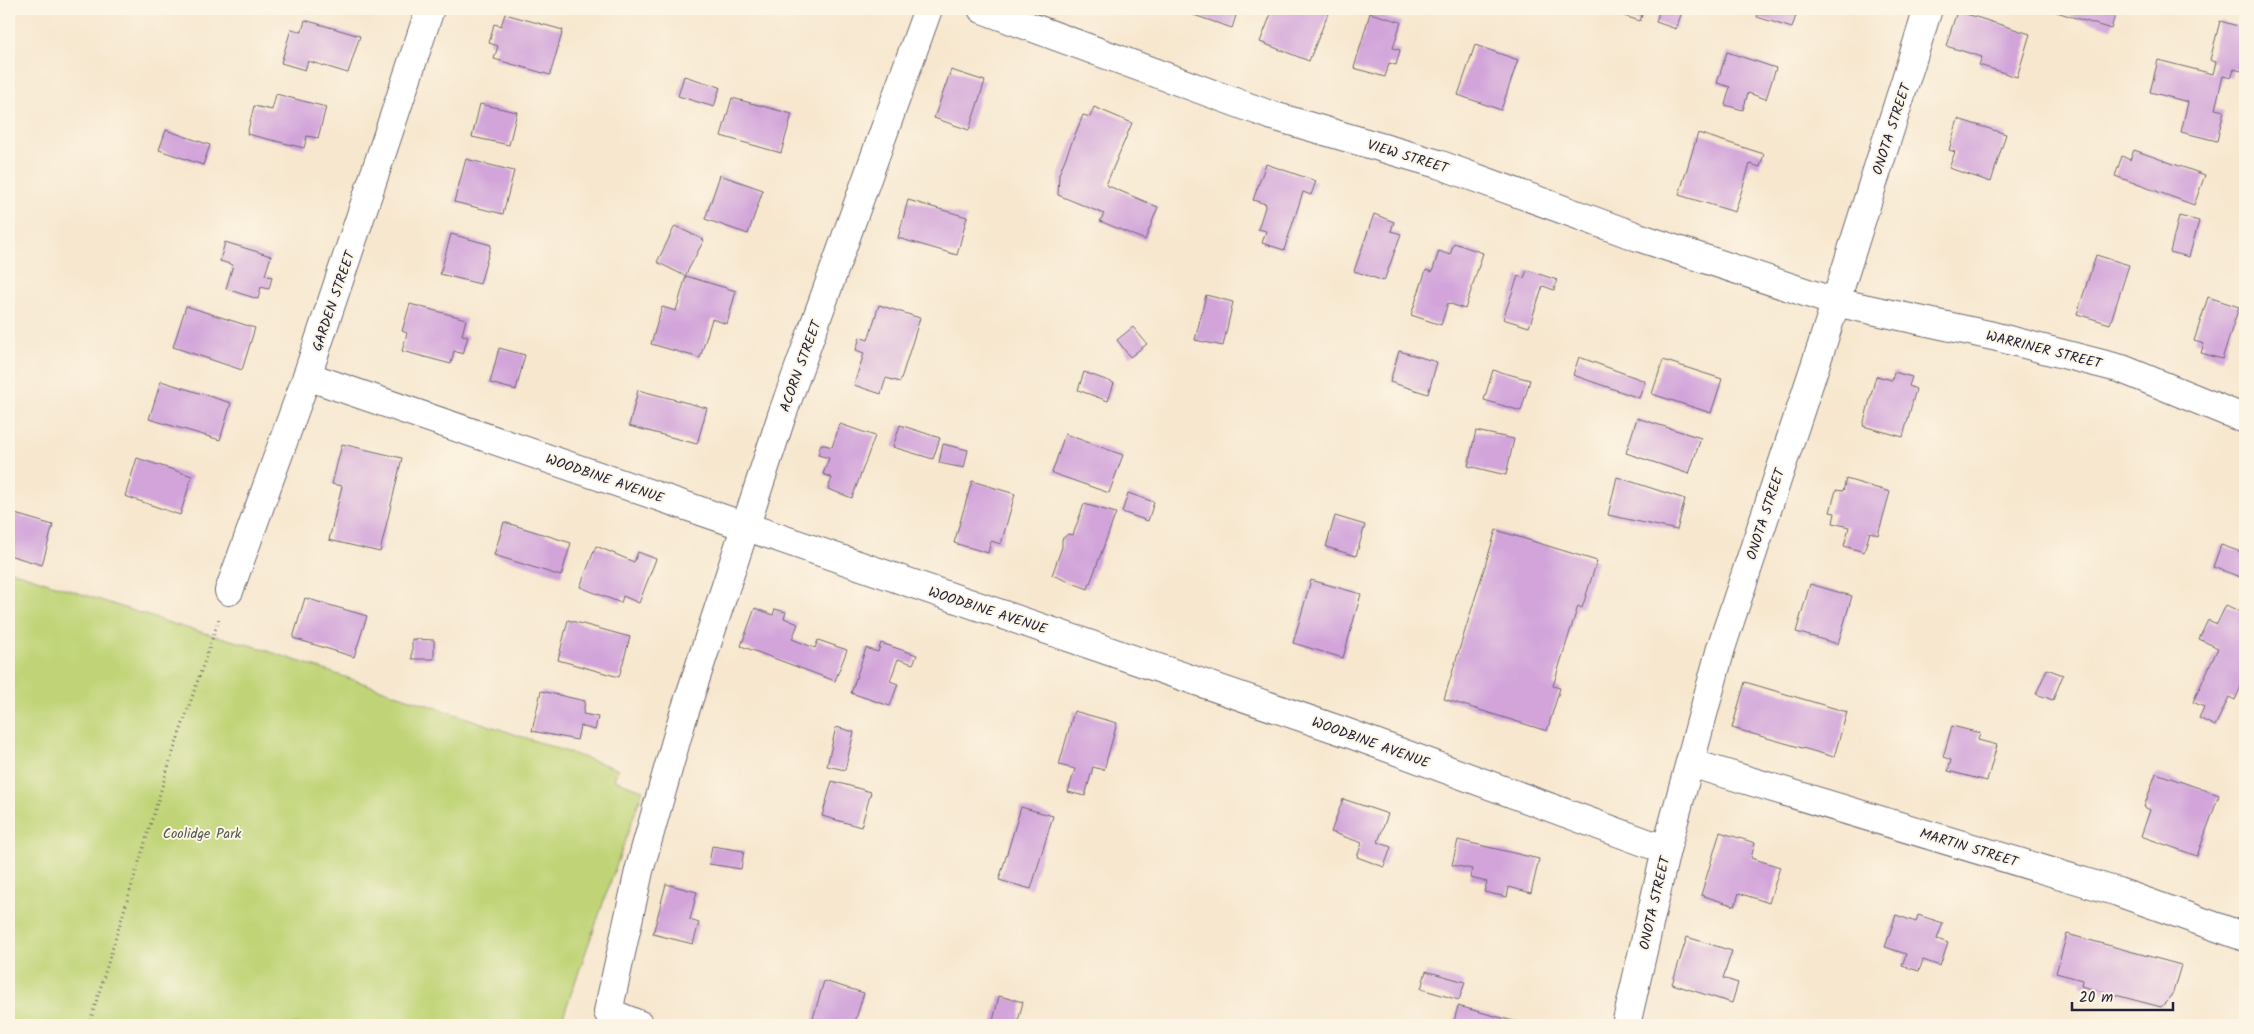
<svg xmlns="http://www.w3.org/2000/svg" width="2254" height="1034" font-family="Kalam,sans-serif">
<rect width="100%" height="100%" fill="#fcf5e5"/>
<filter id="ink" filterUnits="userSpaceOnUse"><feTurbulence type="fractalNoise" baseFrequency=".02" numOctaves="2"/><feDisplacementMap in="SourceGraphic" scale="10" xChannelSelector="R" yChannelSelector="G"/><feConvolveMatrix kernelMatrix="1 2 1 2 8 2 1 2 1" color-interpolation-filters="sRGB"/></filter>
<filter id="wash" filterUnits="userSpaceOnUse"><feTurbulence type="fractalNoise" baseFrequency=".0096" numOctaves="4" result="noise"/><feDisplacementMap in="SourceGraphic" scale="20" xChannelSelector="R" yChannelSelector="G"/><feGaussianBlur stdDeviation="1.12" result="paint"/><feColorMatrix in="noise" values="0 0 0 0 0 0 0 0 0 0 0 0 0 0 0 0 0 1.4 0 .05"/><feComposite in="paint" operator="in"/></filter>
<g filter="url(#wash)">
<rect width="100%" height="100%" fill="#f7e7cf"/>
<!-- green -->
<path fill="#c0d477" stroke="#717b59" d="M9,570L179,626L253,646L618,769L614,780L643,790L560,1025H9Z"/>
<g id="blocks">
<!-- building -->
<g fill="#d2a4da">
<path d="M1176,9H1238L1232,28Z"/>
<path d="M1273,9H1322L1329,11L1309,61L1260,42Z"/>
<path d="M1602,9H1644L1640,21Z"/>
<path d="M1660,9H1683L1676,29L1656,22Z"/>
<path d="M1760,9H1798L1792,28L1757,17Z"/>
<path d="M2047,9H2117L2111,29Z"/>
<path d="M1957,11L2030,34L2017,77L1979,65L1982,57L1946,46Z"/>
<path d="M1370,13L1401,22L1393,48L1400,50L1396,65L1389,63L1385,77L1354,68Z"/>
<path d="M505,14L563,30L550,75L494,59L498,46L489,43L494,24L501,26Z"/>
<path d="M305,20L360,36L348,73L308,61L305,70L281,63L291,29L302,32Z"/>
<path d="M2220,21L2245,28V72L2234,69L2231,78L2223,76L2215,109L2224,111L2217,141L2181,132L2188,102L2150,92L2158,60L2213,74L2216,62L2210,60Z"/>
<path d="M1475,45L1518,60L1501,110L1458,95Z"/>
<path d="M1727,52L1776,68L1766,99L1748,93L1743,110L1725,105L1730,87L1717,83Z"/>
<path d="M951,70L985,81L969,130L934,118Z"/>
<path d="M684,76L720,87L714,107L678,96Z"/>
<path d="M276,94L326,107L318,138L307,136L304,148L247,134L254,106L272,110Z"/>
<path d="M732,98L792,114L781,153L721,136Z"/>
<path d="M480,104L517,112L509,145L472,137Z"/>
<path d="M1094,107L1132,123L1106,185L1158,207L1145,240L1100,221L1104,214L1058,195L1059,174L1083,115L1090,117Z"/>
<path d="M1958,119L2006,134L1991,182L1949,168L1955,152L1949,150Z"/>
<path d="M166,130L210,145L203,165L159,150Z"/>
<path d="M1698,133L1764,154L1760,167L1750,164L1735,212L1679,195Z"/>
<path d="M2134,150L2205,175L2194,205L2115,176L2122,156L2130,160Z"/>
<path d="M466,159L514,171L503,214L454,202Z"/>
<path d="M1266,164L1316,181L1311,195L1303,192L1284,250L1262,243L1266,231L1258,229L1266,204L1253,200Z"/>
<path d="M720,175L763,190L748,234L705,219Z"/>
<path d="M908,200L967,217L957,255L898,238Z"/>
<path d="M1374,214L1394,222L1391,231L1401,234L1384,281L1354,271Z"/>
<path d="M2179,216L2199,221L2189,257L2170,252Z"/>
<path d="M675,226L704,240L685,276L657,262Z"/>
<path d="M451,234L491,245L480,284L440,274Z"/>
<path d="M225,242L271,256L265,275L272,277L269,289L261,287L258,299L226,289L233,265L220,261Z"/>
<path d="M1454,243L1483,253L1465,309L1448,303L1441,325L1411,315L1426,270L1432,272L1439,251L1450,255Z"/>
<path d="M2096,255L2129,265L2110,324L2077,314Z"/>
<path d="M1527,270L1557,280L1554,290L1543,286L1529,327L1503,319L1518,276L1524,278Z"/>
<path d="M686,276L736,291L727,324L712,319L700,358L651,344L662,307L676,311Z"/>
<path d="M1206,295L1233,302L1223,346L1195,340Z"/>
<path d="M2208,297L2239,307L2222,359L2201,353L2204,344L2194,341Z"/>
<path d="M410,304L466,319L462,335L468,336L463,354L454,351L451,364L402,351L407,333L402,331Z"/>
<path d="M879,305L920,318L900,382L886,378L881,394L854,385L864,353L856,350L860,337L868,340Z"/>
<path d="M186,306L255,328L242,370L173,347Z"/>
<path d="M1133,327L1147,344L1130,357L1117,340Z"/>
<path d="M499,348L525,355L516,390L490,383Z"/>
<path d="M1399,351L1437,362L1428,394L1390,382Z"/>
<path d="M1579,357L1645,381L1639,398L1573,375Z"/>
<path d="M1663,360L1722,379L1711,413L1652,394Z"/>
<path d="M1493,370L1530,380L1521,411L1484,400Z"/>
<path d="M1084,372L1114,383L1108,401L1078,390Z"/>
<path d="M1894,372L1912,377L1909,386L1916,389L1903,437L1863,426L1876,376L1892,380Z"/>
<path d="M161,381L231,403L220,440L149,419Z"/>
<path d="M638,390L707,408L697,444L629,426Z"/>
<path d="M1637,418L1701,438L1689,474L1626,453Z"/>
<path d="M840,424L875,436L852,498L828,489L832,478L823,474L829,458L818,455L821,444L832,447Z"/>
<path d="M900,425L940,438L933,459L893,447Z"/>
<path d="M1476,431L1514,439L1506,475L1468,466Z"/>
<path d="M1065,434L1123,455L1109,493L1052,473Z"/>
<path d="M342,444L402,458L380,552L329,540L342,486L332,484Z"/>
<path d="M943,444L968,450L964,468L939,463Z"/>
<path d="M137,458L192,476L180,515L125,496Z"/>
<path d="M1617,477L1685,499L1677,530L1608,515Z"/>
<path d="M1846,479L1890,492L1878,535L1870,532L1864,552L1844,546L1849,527L1833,523L1835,513L1830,512L1836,490L1843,491Z"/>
<path d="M972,481L1015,494L1001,544L991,541L988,553L954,543Z"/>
<path d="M1128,493L1154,502L1148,521L1122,512Z"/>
<path d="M1084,504L1116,513L1088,589L1052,575L1062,547V539L1068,534L1073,535Z"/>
<path d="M15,514L53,525L42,565L9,555V536Z"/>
<path d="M1335,516L1365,525L1356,556L1326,547Z"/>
<path d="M504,522L571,543L561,576L494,555Z"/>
<path d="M1496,530L1597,561L1582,608L1578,606L1553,686L1560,688L1547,731L1444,699Z"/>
<path d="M2221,545L2241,552L2243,547L2245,548V571L2243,578L2213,567Z"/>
<path d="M596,546L634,562L638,552L656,559L639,603L623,596L621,603L580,587Z"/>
<path d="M1311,580L1361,594L1343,658L1293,643Z"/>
<path d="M1810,584L1852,596L1838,644L1796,632Z"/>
<path d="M305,598L367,616L354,657L293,638Z"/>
<path d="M2226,605L2245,614V678L2235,700L2229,697L2215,726L2199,718L2204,707L2193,702L2218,648L2199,639L2208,620L2217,624Z"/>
<path d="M755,608L773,615L775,609L786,612L784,618L798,624L792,639L815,648L818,640L847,650L835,681L741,646Z"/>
<path d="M568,620L630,637L619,677L558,660Z"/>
<path d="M412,639L434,640V659H412Z"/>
<path d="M881,643L917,655L913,664L898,659L890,681L898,684L890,706L851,693L866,648L878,652Z"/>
<path d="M2047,669L2063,675L2053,700L2036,694Z"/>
<path d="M1745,682L1847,712L1834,757L1732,728Z"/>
<path d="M541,691L585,701L583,714L598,717L595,730L580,726L577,740L532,731Z"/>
<path d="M1074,711L1117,723L1104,770L1093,767L1085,796L1068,792L1075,769L1059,765Z"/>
<path d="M1952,726L1980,733L1978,740L1997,745L1987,781L1948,771L1951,760L1943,757Z"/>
<path d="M836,727L854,732L845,770L827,766Z"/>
<path d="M2156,773L2219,795L2197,856L2141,836L2150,810L2144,807Z"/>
<path d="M832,781L871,792L861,827L822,816Z"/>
<path d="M1343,799L1388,814L1378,842L1391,847L1384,867L1357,857L1362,843L1331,832Z"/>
<path d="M1021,807L1053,816L1031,889L999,880Z"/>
<path d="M1720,832L1755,843L1751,858L1780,867L1769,903L1739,893L1735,906L1701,895Z"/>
<path d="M1458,840L1539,859L1531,893L1509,887L1507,897L1484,892L1487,882L1470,878L1472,869L1452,865Z"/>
<path d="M712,846L744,851L741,869L709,864Z"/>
<path d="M666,884L697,892L690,920L699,923L693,944L653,934Z"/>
<path d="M1896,915L1916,922L1918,915L1943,923L1937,939L1948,943L1940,966L1923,960L1919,971L1902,966L1906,954L1885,947Z"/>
<path d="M2067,934L2181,965L2172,996L2161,1007L2081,986L2082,980L2056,973Z"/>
<path d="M1687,937L1732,951L1723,978L1738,983L1732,1003L1672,984Z"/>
<path d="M1426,971L1465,982L1459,1000L1421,989Z"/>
<path d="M824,981L864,993L854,1025H811Z"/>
<path d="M999,996L1023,1002L1017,1025H992Z"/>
<path d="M1458,1006L1528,1025H1453Z"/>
</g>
</g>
</g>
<g filter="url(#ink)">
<use href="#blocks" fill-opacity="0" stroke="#6d676f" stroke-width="1"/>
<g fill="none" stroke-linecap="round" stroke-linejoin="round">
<defs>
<g id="minor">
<path d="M982,9L1270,115L1438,164L1638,237L1835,302L1993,336L2122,369L2245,419"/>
<path d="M307,376L1345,732L1666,850"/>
<path d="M229,591L307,376L430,9"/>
<path d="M1690,763L2118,892L2245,937"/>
<path d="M640,1025L608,1012L639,871L682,720L782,415L928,9"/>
<path d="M1626,1025L1666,850L1721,648L1822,345L1928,9"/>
</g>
</defs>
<!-- minor casing -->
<use href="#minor" stroke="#6d676f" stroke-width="30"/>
<!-- path -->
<path stroke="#6d676f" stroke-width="3" stroke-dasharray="1 4" stroke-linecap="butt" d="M89,1025L169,764L219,619"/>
<!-- minor -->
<use href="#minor" stroke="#fff" stroke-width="28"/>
</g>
</g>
<g text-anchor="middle" stroke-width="4" stroke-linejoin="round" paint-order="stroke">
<!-- street labels -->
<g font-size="14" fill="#22223b" stroke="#fcf5e5">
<text transform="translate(1891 129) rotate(-72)" y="5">ONOTA STREET</text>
<text transform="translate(1408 156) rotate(17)" y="5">VIEW STREET</text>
<text transform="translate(333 301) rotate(-71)" y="5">GARDEN STREET</text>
<text transform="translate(2044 349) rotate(14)" y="5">WARRINER STREET</text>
<text transform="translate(800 366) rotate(-70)" y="5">ACORN STREET</text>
<text transform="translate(605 478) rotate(19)" y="5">WOODBINE AVENUE</text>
<text transform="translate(1765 514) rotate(-72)" y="5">ONOTA STREET</text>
<text transform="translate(988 610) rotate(18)" y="5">WOODBINE AVENUE</text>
<text transform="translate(1371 742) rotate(20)" y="5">WOODBINE AVENUE</text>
<text transform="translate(1969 847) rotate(17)" y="5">MARTIN STREET</text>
<text transform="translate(1654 903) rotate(-77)" y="5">ONOTA STREET</text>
</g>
<!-- park labels -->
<g font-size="14" fill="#51574d" stroke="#fcf5e5">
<text x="202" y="838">Coolidge Park</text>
</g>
</g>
<!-- margin -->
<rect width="2254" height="1034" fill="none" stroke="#fcf5e5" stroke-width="30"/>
<!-- scale -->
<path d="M2072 1002v8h101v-8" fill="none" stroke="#22223b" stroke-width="2.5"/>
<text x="2079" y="1002" font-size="15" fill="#22223b" stroke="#fcf5e5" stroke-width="4" paint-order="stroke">20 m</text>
</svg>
